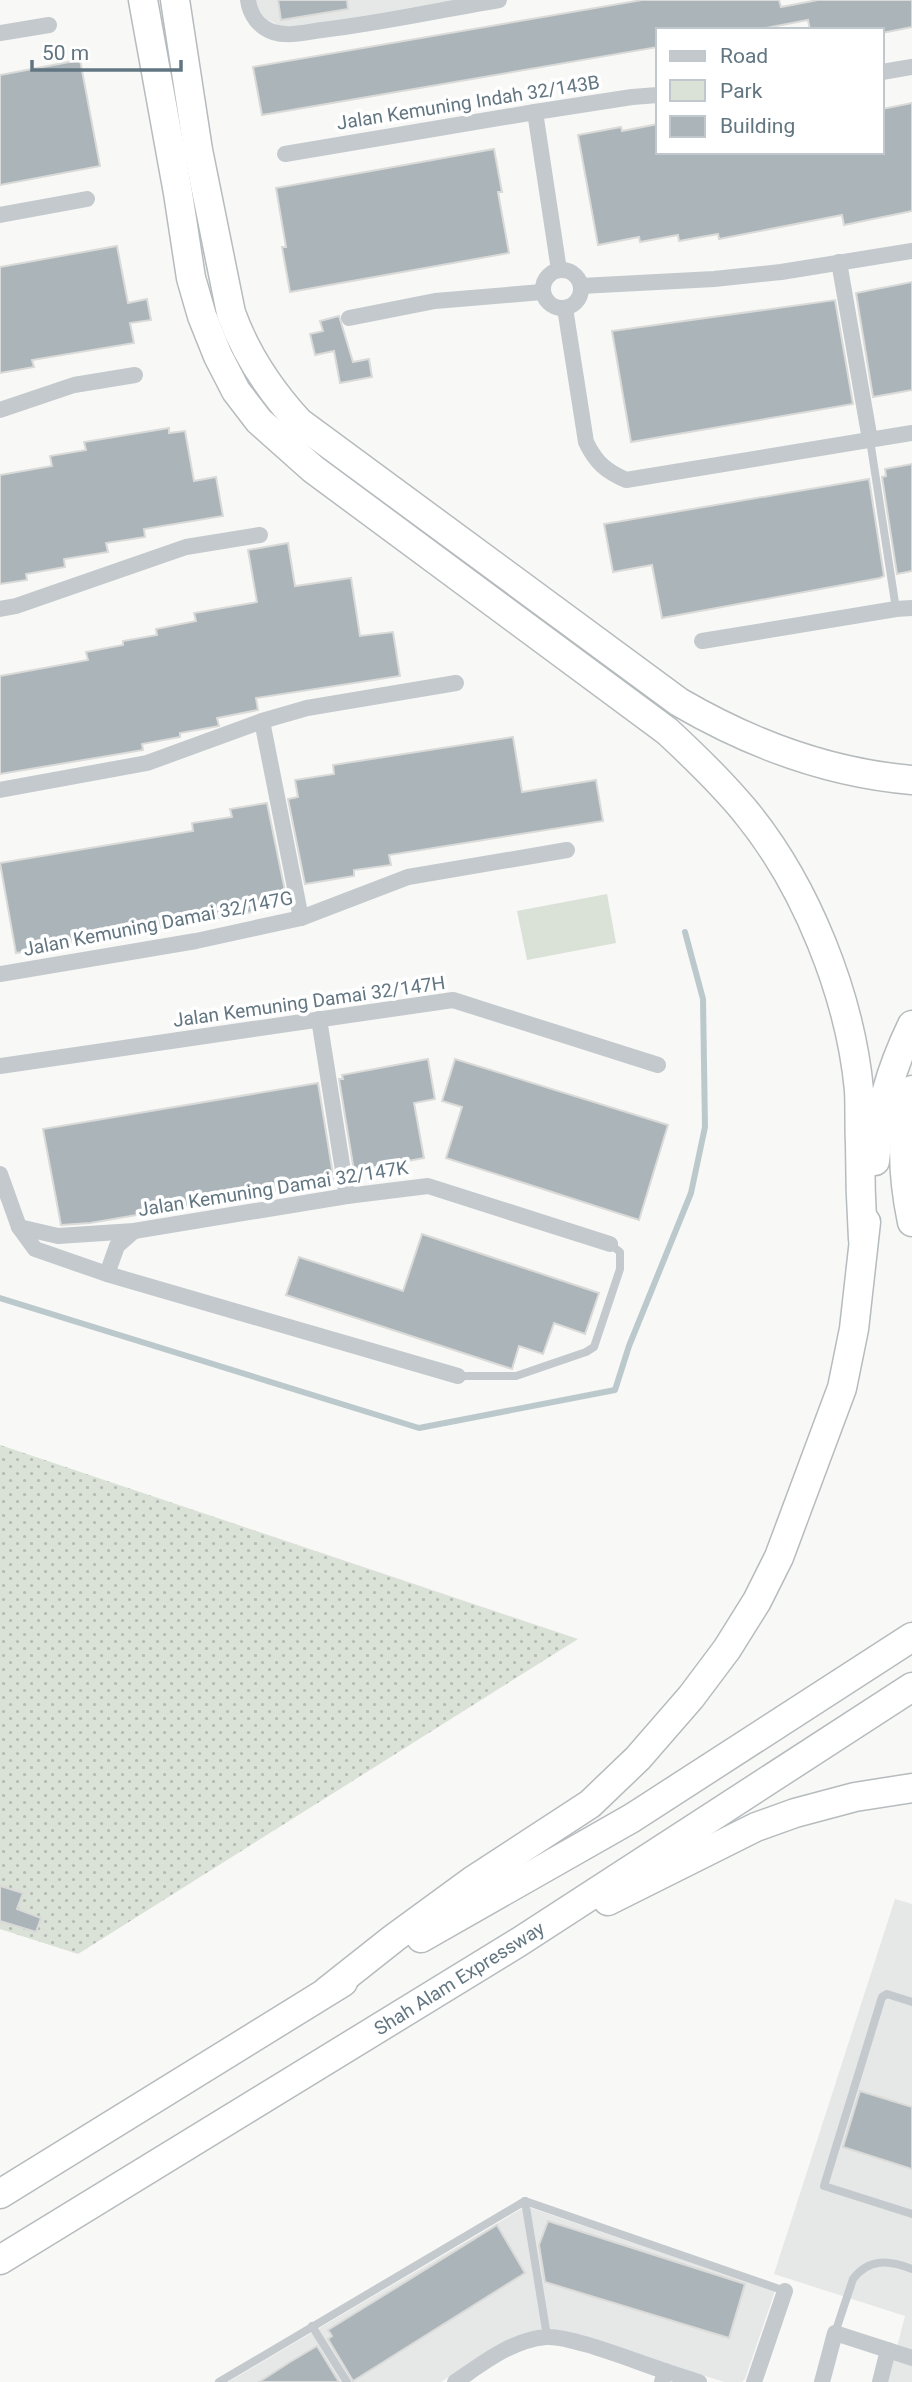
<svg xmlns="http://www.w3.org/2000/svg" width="912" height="2382" font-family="Roboto,sans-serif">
<defs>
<pattern id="green-dots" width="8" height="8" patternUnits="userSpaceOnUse" patternTransform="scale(1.75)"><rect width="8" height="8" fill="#dae1d7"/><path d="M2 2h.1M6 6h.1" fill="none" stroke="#b4bbb4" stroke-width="1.8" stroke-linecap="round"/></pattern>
</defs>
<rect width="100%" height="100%" fill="#f8f8f6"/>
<!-- built -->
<g fill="#e6e8e7">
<path d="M254,0H457L303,26H280L266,19L255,6Z"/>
<path d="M895,1899L912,1904V2382H888L905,2316L774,2274Z"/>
<path d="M523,2208H531L775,2291L745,2379L742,2382H724L575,2334L492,2349L441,2382H228Z"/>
</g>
<!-- green -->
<path fill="url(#green-dots)" d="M0,1445L578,1639L78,1954L0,1929Z"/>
<!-- pitch -->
<path fill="#dae1d7" d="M607,894L616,943L527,960L517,911Z"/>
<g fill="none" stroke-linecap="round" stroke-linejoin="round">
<!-- stream -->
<path stroke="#bcc9cc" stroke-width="6" d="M0,1298L419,1428L615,1390L629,1346L691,1193L705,1127L703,999L685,932"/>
</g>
<!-- building -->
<g fill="#aab4b9" stroke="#dadad8" stroke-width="2">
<path d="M278,0H347L348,9L281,20Z"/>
<path d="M642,0H779L781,7L818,0H912V27L882,33V30H810L808,20L756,30H658V47L262,115L253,67Z"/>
<path d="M80,60L100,166L0,185V75Z"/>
<path d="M912,103V211L844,225L842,215L719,239L718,234L679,241L678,235L640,242L639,237L598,245L578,135L621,127L622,131L658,124V152H882V109Z"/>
<path d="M494,149L502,192H498L509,253L290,292L282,247H286L276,188Z"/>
<path d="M117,246L128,303L147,299L151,320L130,323L134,343L32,360L34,367L0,373V267Z"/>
<path d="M912,282V390L873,397L856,293Z"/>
<path d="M835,300L853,404L631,442L612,331Z"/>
<path d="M339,316L353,362L369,359L372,377L340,383L334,351L315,355L310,334L323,331L320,321Z"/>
<path d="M169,428V433L185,431L194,481L216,477L223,516L144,529L145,537L106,543L108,552L64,559L65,567L26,574L27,580L0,584V475L52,466L50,456L86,450L84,442Z"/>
<path d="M912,464V571L897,574L882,477L886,476L885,469Z"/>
<path d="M869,479L884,576L880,578L662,618L652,565L613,572L604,524Z"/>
<path d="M288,543L295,586L351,578L360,636L393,632L400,676L256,698L258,710L217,718L219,726L180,733V737L142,744L143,750L0,774V676L88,660L86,652L123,645V641L157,635L156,629L196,621L194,613L257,602L248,550Z"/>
<path d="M513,737L522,792L596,780L603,821L389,855L391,865L354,870V876L305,884L288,799L298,797L295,780L334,774L333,765Z"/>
<path d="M267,803L287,901L251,907L252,912L16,953L0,863L193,831L192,823L232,817L230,809Z"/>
<path d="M428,1059L435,1099L414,1103L424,1158L354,1171L339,1079H343L342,1075Z"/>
<path d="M455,1059L668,1125L639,1220L446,1158L462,1107L442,1101Z"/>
<path d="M318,1083L334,1181L90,1223L61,1225L43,1129Z"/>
<path d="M422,1234L599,1293L585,1334L554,1323L543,1354L519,1346L512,1369L286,1295L299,1257L403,1291Z"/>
<path d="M0,1886L23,1893L17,1909L41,1918L36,1932L0,1921Z"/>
<path d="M860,2091L912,2107V2169L843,2147Z"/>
<path d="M548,2221L745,2284L729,2338L545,2282L539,2245Z"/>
<path d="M497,2225L525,2273L353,2381L328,2339L332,2336L328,2330Z"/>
<path d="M317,2346L339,2382H259L290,2362Z"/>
</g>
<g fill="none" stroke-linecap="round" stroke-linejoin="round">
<defs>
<g id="motorway">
<path d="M143,0L178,193L191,278L202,316L218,356L236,391L259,421L313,469L667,731C694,756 721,782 745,811C806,885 850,995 859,1090C860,1107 859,1126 860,1143C860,1175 861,1207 863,1239"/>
<path d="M175,0L198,150L231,313C246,355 269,389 299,422L679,702C751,744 829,773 912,780"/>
<path d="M912,1090C900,1133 903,1179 912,1222"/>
<path d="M875,1161C880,1108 889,1073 912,1025"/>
<path d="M608,1901L756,1827L795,1813L855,1797L912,1788"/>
<path d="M421,1938L632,1818L912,1637"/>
<path d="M327,1991L394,1938L472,1881L590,1804L638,1758L691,1697L727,1649L757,1601L779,1557L842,1388L854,1329L866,1222"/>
<path d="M0,2194L343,1982"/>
<path d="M0,2260L519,1942L912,1687"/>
</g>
</defs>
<!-- motorway casing -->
<use href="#motorway" stroke="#b6bbbe" stroke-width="31"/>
<!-- service -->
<g stroke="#c3c9cc" stroke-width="8">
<path d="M870,440L896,609"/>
<path d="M458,1376H516L586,1352L594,1347L620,1269V1252L610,1244"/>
<path d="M912,2002L887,1994L882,1997L824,2186L912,2214"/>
<path d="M525,2201L547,2336"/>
<path d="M312,2326L347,2382"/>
<path d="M835,2333L853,2279C869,2258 889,2260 912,2269"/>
<path d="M219,2382L525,2201L785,2291"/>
</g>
<!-- minor -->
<g stroke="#c3c9cc" stroke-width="16">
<path d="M248,0C250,15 259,27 273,32C289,37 306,32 322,30C381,23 440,10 499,0"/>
<path d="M0,33L49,25"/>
<path d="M882,72L912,67"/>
<path d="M535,112L559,270"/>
<path d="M285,154L535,112L632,97L658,95"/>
<path d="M0,215L87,199"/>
<path d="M839,262L870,440"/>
<circle cx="562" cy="289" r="19"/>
<path d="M581,286L714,279L781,272L912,251"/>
<path d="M565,308L586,442C596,463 606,471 626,480L912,433"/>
<path d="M349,318L435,301L542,292"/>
<path d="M0,410L74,385L135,375"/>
<path d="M0,609L16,606L186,547L260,535"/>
<path d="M702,641L896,609L912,608"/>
<path d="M262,721L301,918"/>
<path d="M0,790L147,763L262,721L307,708L456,683"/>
<path d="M0,974L196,941L301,918L408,877L567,850"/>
<path d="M319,1019L347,1196"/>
<path d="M0,1066L453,1000L658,1065"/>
<path d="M0,1174L19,1227L35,1249L107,1274L458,1376"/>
<path d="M19,1227L58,1236L134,1231L347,1196L428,1186L610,1244"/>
<path d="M107,1274L117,1246L134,1231"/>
<path d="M455,2382C482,2364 511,2340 546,2337C570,2335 639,2363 665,2371"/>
<path d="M662,2382L665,2371L699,2382"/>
<path d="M754,2382L785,2291"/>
<path d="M822,2382L835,2333L912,2358"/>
<path d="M880,2382L888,2350"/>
</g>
<!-- motorway -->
<use href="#motorway" stroke="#fff" stroke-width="28"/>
</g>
<g text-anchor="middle" stroke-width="7" stroke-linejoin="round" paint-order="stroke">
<!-- street labels -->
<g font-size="19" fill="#627682" stroke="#fff">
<text transform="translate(468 102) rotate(-9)" y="7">Jalan Kemuning Indah 32/143B</text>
<text transform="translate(158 923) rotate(-11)" y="7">Jalan Kemuning Damai 32/147G</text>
<text transform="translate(309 1001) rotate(-8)" y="7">Jalan Kemuning Damai 32/147H</text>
<text transform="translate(273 1188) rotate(-9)" y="7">Jalan Kemuning Damai 32/147K</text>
<text transform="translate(459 1978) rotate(-32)" y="7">Shah Alam Expressway</text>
</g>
</g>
<!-- legend -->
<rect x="656" y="28" width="228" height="126" fill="#ffffff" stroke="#c0c8cd" stroke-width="2"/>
<rect x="670" y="51" width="35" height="10" fill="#c3c9cc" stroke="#c0c8cd" stroke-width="2"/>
<text x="720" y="63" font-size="21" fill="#627682">Road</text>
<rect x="670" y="80" width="35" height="21" fill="#dae1d7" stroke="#c0c8cd" stroke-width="2"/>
<text x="720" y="98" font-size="21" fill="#627682">Park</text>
<rect x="670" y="116" width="35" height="21" fill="#aab4b9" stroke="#c0c8cd" stroke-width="2"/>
<text x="720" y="133" font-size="21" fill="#627682">Building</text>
<!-- scale -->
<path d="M32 60v10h149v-10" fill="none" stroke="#627682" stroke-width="3.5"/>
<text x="42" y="60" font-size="21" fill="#627682" stroke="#ffffff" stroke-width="5" paint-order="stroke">50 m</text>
</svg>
